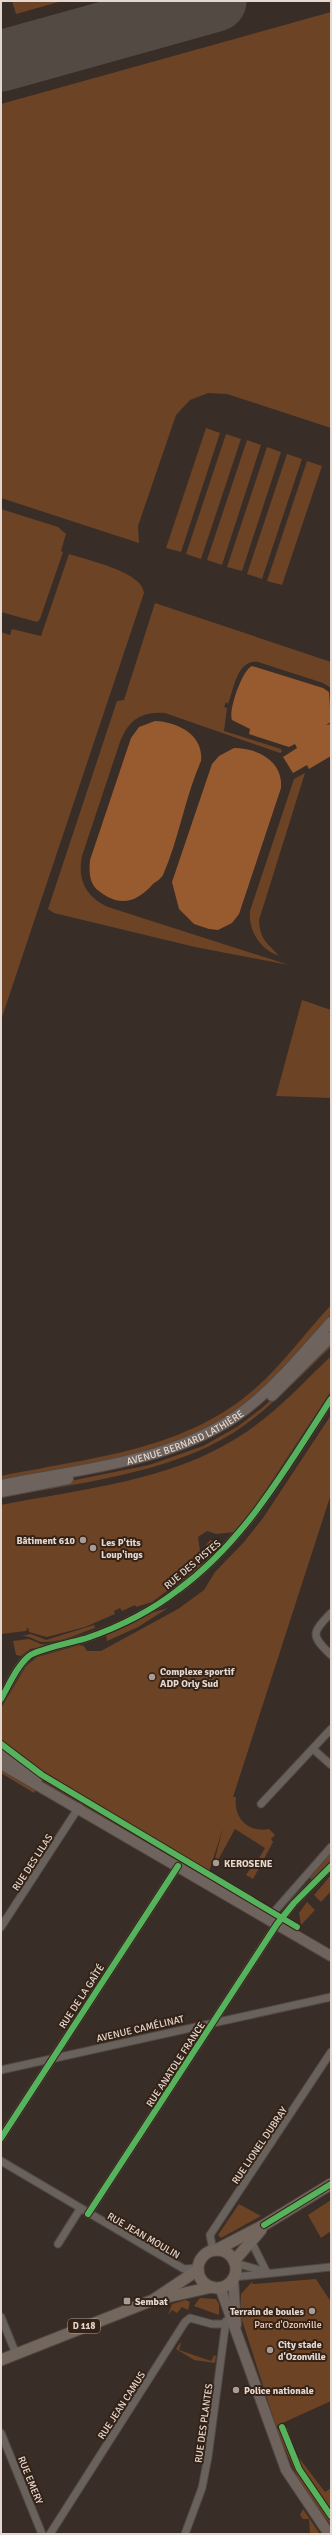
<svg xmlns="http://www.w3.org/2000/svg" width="332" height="2535" font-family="Signika,sans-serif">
<rect width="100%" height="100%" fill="#382d27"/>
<!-- green -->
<g fill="#6d4326">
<path d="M12,1H62L16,14Z"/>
<path d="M331,12V428L227,394L208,393L190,400L176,415L138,526L139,543L1,498V104Z"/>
<path d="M206,428L220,433L181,552L166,548Z"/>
<path d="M226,434L241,439L201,559L186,554Z"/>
<path d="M247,440L261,445L222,565L207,560Z"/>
<path d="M267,447L281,452L242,571L227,567Z"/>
<path d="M287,454L302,459L262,579L247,574Z"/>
<path d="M307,461L322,466L282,585L267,581Z"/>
<path d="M1,509L58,527L66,534L61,551L63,552L40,619L37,622L1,612Z"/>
<path d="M69,554C87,560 143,572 144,593L1,1020V632L10,635L12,629L41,636Z"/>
<path d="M155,603L331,662V688L323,683L258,662C237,659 234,689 228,704L226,702L224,707L227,708L224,731L281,749L282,752L280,753L165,713C139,711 127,722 119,745L82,856C77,880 86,897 108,907L289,965L195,947L54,913L48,909L117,701L124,700Z"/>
<path d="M305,773L259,920C260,941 268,943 279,956C260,950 248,930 250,911L294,779Z"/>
<path d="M302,1000L331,1010V1098L276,1096Z"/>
<path d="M331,1305V1314L261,1393L212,1428L150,1452L1,1483V1476C87,1458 182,1451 251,1392C281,1367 304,1334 331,1305Z"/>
<path d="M331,1344V1347C299,1377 270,1409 233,1433C168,1474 76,1483 1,1498V1495L149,1465L203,1446L237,1427L262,1408Z"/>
<path d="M331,1356V1391L254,1508L235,1532L216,1534L207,1531L198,1537L202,1565L152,1602L136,1607L135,1605L122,1611L120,1608L114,1611L115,1614L85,1627L47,1637L29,1632L28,1627L26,1631L1,1634V1505C80,1489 167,1482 237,1438C273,1416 301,1385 331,1356Z"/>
<path d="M331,1415V1494L233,1797H236C233,1818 248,1833 269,1829L275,1835L271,1839L273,1842L253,1879L246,1875L252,1866L254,1867L265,1848L235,1829L218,1860L215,1859L223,1828L209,1872L46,1775L1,1741V1708L26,1666L37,1657L79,1645L84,1646L87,1651H101L178,1609L204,1590L215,1572L244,1542L263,1518Z"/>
<path d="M210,1540L224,1544L211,1557L206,1545Z"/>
<path d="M168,1608L138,1627L107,1641L106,1635L151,1613Z"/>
<path d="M94,1625L95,1628C80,1633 62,1642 45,1642C36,1642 31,1635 21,1636L31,1634L46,1640Z"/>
<path d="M29,1639L41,1644L49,1645L30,1649L21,1656L16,1655L13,1641Z"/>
<path d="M1,1747L42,1778L185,1865L45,1782L1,1750Z"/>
<path d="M1,1767L36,1789L34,1793L1,1773Z"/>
<path d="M331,1850V1862L315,1879H311L308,1876Z"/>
<path d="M331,1875V1891L321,1902L314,1895Z"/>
<path d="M307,1902L315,1910L301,1925L299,1913Z"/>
<path d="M331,2200V2231L321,2238L308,2215Z"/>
<path d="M239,2204L261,2216L221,2238L218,2235Z"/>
<path d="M316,2279L331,2302V2401L276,2426L241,2317V2294L252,2282L253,2284Z"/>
<path d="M200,2298L216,2299L219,2304V2315L194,2306Z"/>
<path d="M186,2300L190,2302L188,2310L182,2307L177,2313L172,2310L168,2315L172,2304Z"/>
<path d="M180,2343H181L179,2350L211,2361L214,2355L216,2356L215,2363L194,2360L176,2349Z"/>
<path d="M287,2427L296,2454L325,2492L331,2488V2525L300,2483L277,2430Z"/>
<path d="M303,2509L320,2534H310L309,2519H303L300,2515Z"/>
</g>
<!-- water -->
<g fill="#985b30">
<path d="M252,666L323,688L329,692L331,722L326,725L331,724V756L309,769L307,765L293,773L283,757L297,748L295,744L289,747L249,734L250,729L232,720C228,711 242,670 252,666Z"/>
<path d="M155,721C178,722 204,735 201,761C185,797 179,839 163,875C161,879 155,882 152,885C136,903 119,907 99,891C89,884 89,871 90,860L131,738L139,727Z"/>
<path d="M234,748C258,748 283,761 281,788L239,914L232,923L218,930L209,929L194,924L179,909L172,882L212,764L219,756Z"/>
</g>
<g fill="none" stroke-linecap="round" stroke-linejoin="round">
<!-- runway -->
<path stroke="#544a44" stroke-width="61" d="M1,61L216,1"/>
<defs>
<g id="street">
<path d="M331,1613C312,1633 310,1635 331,1655"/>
<path d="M1,1699C9,1685 17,1666 29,1656C38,1649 74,1642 87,1638C119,1627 151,1611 178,1590C245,1541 286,1468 331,1399"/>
<path d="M313,1749L331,1765"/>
<path d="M261,1804L331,1729"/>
<path d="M277,1924L273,1913L331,1847"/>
<path d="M1,1927L79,1807"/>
<path d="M1,2070L331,1997"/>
<path d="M1,2138L178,1866"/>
<path d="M1,2161L184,2269L198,2268"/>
<path d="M88,2214L277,1924L294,1903L331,1866"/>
<path d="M251,2241L266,2271"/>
<path d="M58,2244L80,2209"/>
<path d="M213,2250L210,2235L331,2052"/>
<path d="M235,2263L267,2272"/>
<path d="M234,2277L331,2267"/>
<path d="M1,2317L16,2354"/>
<path d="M1,2433L42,2534"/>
<path d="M50,2534L185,2322L190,2318L212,2324H226"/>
<path d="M185,2534L202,2488L208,2457L226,2321"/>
</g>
<g id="secondary">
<path d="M272,1396L331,1337"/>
<path id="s1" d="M1,1485C84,1468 177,1462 246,1409C278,1384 304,1352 331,1322"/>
<path d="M1,1492L68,1479"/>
<path d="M1,1753L37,1779"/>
<path d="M1,1764L331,1956"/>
<path d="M233,2278L236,2325"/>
<path d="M220,2287L286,2470L329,2534"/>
</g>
<g id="primary">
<path d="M216,2250L264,2225L331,2184"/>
<circle cx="217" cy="2269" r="19"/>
<path d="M234,2261L261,2230"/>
<path d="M163,2298L212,2287"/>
<path d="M1,2360L153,2300L198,2270"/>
</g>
</defs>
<!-- street casing -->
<use href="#street" stroke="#524843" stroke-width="9"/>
<!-- secondary casing -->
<use href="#secondary" stroke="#524843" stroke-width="12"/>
<!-- primary casing -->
<use href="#primary" stroke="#524843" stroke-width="13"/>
<!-- street -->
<use href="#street" stroke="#68615c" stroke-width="7"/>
<!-- secondary -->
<use href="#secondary" stroke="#6e635d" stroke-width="10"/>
<!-- primary -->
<use href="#primary" stroke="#73665d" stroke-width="11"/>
<defs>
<g id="cycleway">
<path d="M1,1699C9,1685 17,1666 29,1656C38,1649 74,1642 87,1638C119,1627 151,1611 178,1590C245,1541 286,1468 331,1399"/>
<path d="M1,1744L42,1775L297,1927"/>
<path d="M1,2138L178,1866"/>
<path d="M88,2214L277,1924L294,1903L331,1866"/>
<path d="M264,2225L331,2184"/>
<path d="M282,2427L299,2469L331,2516"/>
</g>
</defs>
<!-- cycleway casing -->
<use href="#cycleway" stroke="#342216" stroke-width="8"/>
<!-- cycleway -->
<use href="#cycleway" stroke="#56b35d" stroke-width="6"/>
</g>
<!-- markers -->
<g fill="#a89c95" stroke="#342216" stroke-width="1.5">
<circle cx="83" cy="1540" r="4"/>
<circle cx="93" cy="1548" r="4"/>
<circle cx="152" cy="1677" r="4"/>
<circle cx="216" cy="1863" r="4"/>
<rect x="123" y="2297" width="8" height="8" rx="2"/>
<circle cx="312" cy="2311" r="4"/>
<circle cx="270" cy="2350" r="4"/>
<circle cx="236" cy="2390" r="4"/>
</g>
<g text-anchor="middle" stroke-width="4" stroke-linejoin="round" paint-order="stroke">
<!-- shield labels -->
<rect fill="#342216" stroke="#afa198" stroke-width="1" x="68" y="2319" width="32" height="14" rx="3"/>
<g font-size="9" font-weight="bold" fill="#e4d8d0">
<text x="84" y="2329">D 118</text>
</g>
<!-- street labels -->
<g font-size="10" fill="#e4d8d0" stroke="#342216">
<text dy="4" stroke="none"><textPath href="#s1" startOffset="191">AVENUE BERNARD LATHIÈRE</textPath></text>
<text transform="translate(192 1564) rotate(-40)" y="4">RUE DES PISTES</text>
<text transform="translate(32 1862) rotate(-57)" y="4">RUE DES LILAS</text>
<text transform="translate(81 1996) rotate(-57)" y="4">RUE DE LA GAÎTÉ</text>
<text transform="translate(140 2028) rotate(-13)" y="4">AVENUE CAMÉLINAT</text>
<text transform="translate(175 2064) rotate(-57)" y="4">RUE ANATOLE FRANCE</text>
<text transform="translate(259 2145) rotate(-56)" y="4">RUE LIONEL DUBRAY</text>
<text transform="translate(144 2235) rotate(30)" y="4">RUE JEAN MOULIN</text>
<text transform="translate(121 2405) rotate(-57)" y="4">RUE JEAN CAMUS</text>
<text transform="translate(203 2423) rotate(-82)" y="4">RUE DES PLANTES</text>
<text transform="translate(31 2480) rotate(68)" y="4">RUE EMERY</text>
</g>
<!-- poi labels -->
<g font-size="10" font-weight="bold" fill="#e4d8d0" stroke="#342216" text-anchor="start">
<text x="75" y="1544" text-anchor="end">Bâtiment 610</text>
<text x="101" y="1546">Les P'tits<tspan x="101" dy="12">Loup'ings</tspan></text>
<text x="160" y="1675">Complexe sportif<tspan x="160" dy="12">ADP Orly Sud</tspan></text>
<text x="224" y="1867">KEROSENE</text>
<text x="135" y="2305">Sembat</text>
<text x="304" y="2315" text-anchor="end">Terrain de boules</text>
<text x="278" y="2348">City stade<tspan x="278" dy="12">d'Ozonville</tspan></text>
<text x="244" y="2394">Police nationale</text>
</g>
<!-- park labels -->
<g font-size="10" fill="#f9d3bb" stroke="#342216">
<text x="288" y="2328">Parc d'Ozonville</text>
</g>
</g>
<!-- border -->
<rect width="332" height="2535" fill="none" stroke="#e4d8d0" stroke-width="4"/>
</svg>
